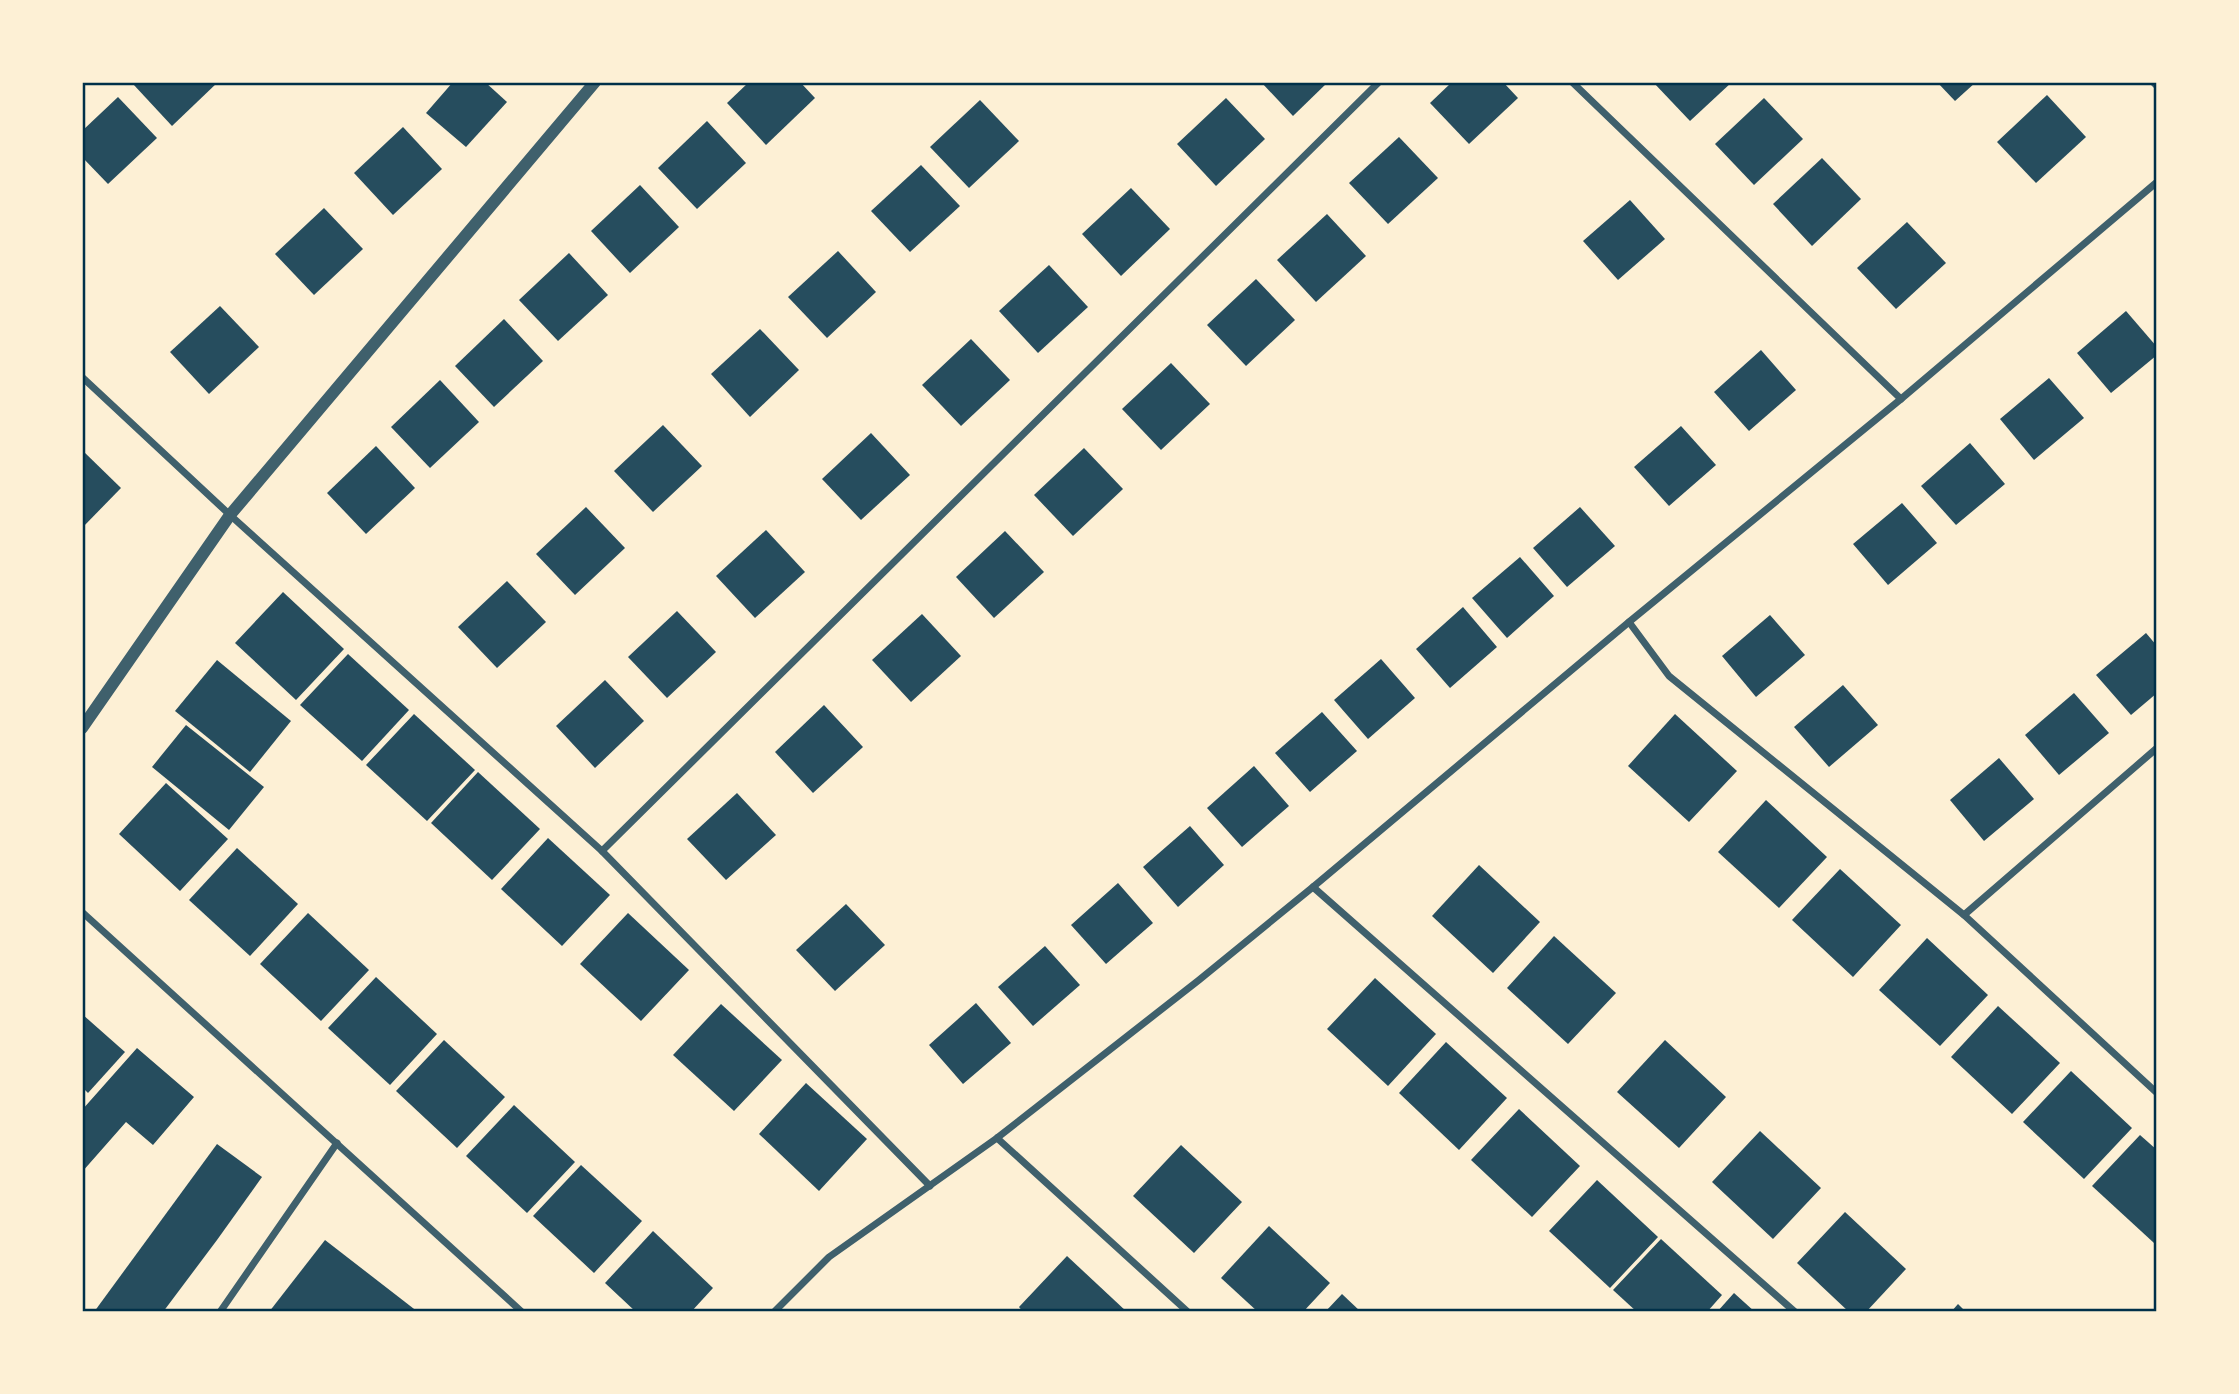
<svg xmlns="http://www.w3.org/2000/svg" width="2239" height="1394" font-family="'Source Serif 4',serif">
<rect width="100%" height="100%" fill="#fdf0d5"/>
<!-- building -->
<g fill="#264d5e">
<path d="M136,82H218L172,126L133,84Z"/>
<path d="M453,82H485L507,102L466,147L426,113Z"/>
<path d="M749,82H800L815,98L766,145L727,103Z"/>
<path d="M1261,82H1328L1293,116Z"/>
<path d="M1452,82H1503L1518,98L1469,144L1430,103Z"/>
<path d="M1653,82H1732L1690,121Z"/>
<path d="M1937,82H1976L1955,101Z"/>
<path d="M2047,95L2086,137L2036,183L1997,142Z"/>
<path d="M118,97L157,138L108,184L82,157V131Z"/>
<path d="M1226,98L1265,139L1216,186L1177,144Z"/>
<path d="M1764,98L1803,139L1754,185L1715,144Z"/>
<path d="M980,100L1019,141L969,188L930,147Z"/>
<path d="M707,121L746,163L697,209L658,168Z"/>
<path d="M403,127L442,169L393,215L354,173Z"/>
<path d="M1399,137L1438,178L1388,224L1349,183Z"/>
<path d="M1822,158L1861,199L1812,246L1773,204Z"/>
<path d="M921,165L960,206L910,252L871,211Z"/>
<path d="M640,185L679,227L630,273L591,231Z"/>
<path d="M1131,188L1170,229L1121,276L1082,234Z"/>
<path d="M1630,200L1665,239L1618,280L1583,241Z"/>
<path d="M324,208L363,249L314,295L275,254Z"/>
<path d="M1327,214L1366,256L1316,302L1277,260Z"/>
<path d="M1907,222L1946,263L1896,309L1857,268Z"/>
<path d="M838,251L876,292L827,338L788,297Z"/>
<path d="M569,253L608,295L558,341L519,300Z"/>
<path d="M1049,265L1088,307L1038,353L999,311Z"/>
<path d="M1256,279L1295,320L1246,366L1207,325Z"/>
<path d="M220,306L259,347L209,394L170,352Z"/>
<path d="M2126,311L2157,347V355L2111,393L2077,353Z"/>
<path d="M504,319L543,361L494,407L455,366Z"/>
<path d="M760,329L799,370L750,417L711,374Z"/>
<path d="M971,339L1010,380L961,426L922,385Z"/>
<path d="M1761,350L1796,390L1749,431L1714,392Z"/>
<path d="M1171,363L1210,404L1161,450L1122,409Z"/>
<path d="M2049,378L2084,418L2034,460L2000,419Z"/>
<path d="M440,380L479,422L430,468L391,427Z"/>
<path d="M663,425L702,466L653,512L614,471Z"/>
<path d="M1681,426L1716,465L1669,506L1634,467Z"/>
<path d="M871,433L910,475L861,520L822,479Z"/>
<path d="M1970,443L2005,484L1956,525L1921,486Z"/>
<path d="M376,446L415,488L366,534L327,493Z"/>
<path d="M1084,448L1123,489L1073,536L1034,495Z"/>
<path d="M82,450L121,488L82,528Z"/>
<path d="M1902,503L1937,543L1888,585L1853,544Z"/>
<path d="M586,507L625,548L575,595L536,554Z"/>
<path d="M1580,507L1615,546L1567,587L1533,548Z"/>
<path d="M766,530L805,572L755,618L716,576Z"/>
<path d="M1005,531L1044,572L994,618L956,577Z"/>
<path d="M1520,557L1554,596L1507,638L1472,598Z"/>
<path d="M507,581L546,622L497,668L458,627Z"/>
<path d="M283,592L344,649L296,700L235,643Z"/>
<path d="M1463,607L1497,647L1450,688L1416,649Z"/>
<path d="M677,611L716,652L667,698L628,657Z"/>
<path d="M922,614L961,656L911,702L872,660Z"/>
<path d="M1770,615L1805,655L1756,697L1722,656Z"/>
<path d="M2146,633L2157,646V693L2131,715L2096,675Z"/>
<path d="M348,654L409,710L362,761L300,705Z"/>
<path d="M1381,659L1415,698L1368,739L1334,700Z"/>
<path d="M217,660L291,721L250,772L175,711Z"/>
<path d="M605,680L644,721L595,768L556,726Z"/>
<path d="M1843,685L1878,725L1829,767L1794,727Z"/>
<path d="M2074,693L2109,733L2059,775L2025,735Z"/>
<path d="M824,705L863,747L813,793L775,752Z"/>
<path d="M1322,712L1357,751L1310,792L1275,753Z"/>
<path d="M414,714L475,770L427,821L366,765Z"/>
<path d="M1675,714L1737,771L1689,822L1628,766Z"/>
<path d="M186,725L264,787L229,830L152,767Z"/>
<path d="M1999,758L2034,799L1984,841L1950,800Z"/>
<path d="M1254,766L1289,806L1242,847L1207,808Z"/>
<path d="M478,772L540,829L492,880L431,823Z"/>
<path d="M166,783L228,839L180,891L119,834Z"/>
<path d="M737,793L776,835L726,880L687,839Z"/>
<path d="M1766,800L1827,857L1779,908L1718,852Z"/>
<path d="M1190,826L1224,865L1178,907L1143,867Z"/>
<path d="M548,838L610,895L562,946L501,889Z"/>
<path d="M237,848L298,904L250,956L189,900Z"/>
<path d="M1479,865L1540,922L1493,973L1432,916Z"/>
<path d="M1840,869L1901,925L1853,977L1792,920Z"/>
<path d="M1118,883L1153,923L1106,964L1071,925Z"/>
<path d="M846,904L885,945L835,991L796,950Z"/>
<path d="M308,913L369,970L321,1021L260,964Z"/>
<path d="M628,913L689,970L641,1021L580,964Z"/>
<path d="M1554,936L1616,993L1568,1044L1507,988Z"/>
<path d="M1927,938L1988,995L1940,1046L1879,990Z"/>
<path d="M1045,946L1080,985L1033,1026L998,987Z"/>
<path d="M376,977L437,1034L390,1085L328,1028Z"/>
<path d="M1375,978L1436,1034L1388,1086L1327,1029Z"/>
<path d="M976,1003L1011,1043L963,1084L929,1045Z"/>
<path d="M721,1004L782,1060L734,1111L673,1055Z"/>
<path d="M1998,1006L2060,1063L2012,1114L1951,1057Z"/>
<path d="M82,1014L125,1052L88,1093L82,1087Z"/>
<path d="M444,1040L505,1097L457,1148L396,1091Z"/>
<path d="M1665,1040L1726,1097L1679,1148L1617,1092Z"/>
<path d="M1446,1042L1507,1098L1459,1150L1399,1093Z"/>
<path d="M137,1048L194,1097L153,1145L126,1122L82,1172V1110Z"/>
<path d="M2071,1071L2132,1128L2084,1179L2023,1122Z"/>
<path d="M806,1083L867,1139L819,1191L759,1134Z"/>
<path d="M514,1105L575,1162L527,1213L466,1156Z"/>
<path d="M1519,1109L1580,1166L1532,1217L1471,1160Z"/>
<path d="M1760,1131L1821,1188L1773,1239L1712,1182Z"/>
<path d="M2140,1135L2157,1150V1239L2154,1243L2092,1186Z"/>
<path d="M217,1144L262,1177L217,1240L163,1312H94Z"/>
<path d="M1181,1145L1242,1202L1194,1253L1133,1196Z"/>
<path d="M581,1165L642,1221L594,1273L533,1216Z"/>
<path d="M1597,1180L1658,1237L1610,1288L1549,1231Z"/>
<path d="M1845,1212L1906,1269L1866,1312H1849L1797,1263Z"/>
<path d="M1269,1226L1330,1283L1303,1312H1258L1221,1278Z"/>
<path d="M653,1231L713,1288L691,1312H636L605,1283Z"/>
<path d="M1661,1239L1722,1295L1707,1312H1637L1613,1290Z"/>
<path d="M325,1240L418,1312H269Z"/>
<path d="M1067,1256L1127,1312H1023L1019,1307Z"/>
<path d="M1734,1293L1755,1312H1717Z"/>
<path d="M1342,1294L1361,1312H1325Z"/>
<path d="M1958,1304L1966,1312H1951Z"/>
</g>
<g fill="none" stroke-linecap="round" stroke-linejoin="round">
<!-- minor -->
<g stroke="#3f606c" stroke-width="7">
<path d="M1572,82L1901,399"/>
<path d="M2153,82L2157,86"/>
<path d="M82,377L230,515L602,851L930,1186"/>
<path d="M1629,622L1669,676L1964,915L2157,1093"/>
<path d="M602,851L1379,82"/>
<path d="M1313,887L1795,1312"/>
<path d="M82,912L522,1312"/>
<path d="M1964,915L2157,748"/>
<path d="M997,1138L1188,1312"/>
<path d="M220,1312L337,1143"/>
<path d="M774,1312L829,1257L997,1138L1199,980L1313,887L1629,622L1901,399L2157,182"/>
</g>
<!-- tertiary -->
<path stroke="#3f606c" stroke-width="12" d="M82,728L230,515L595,82"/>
</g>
<!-- border -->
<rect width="2239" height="1394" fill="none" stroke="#fdf0d5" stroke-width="168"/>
<rect x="84" y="84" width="2071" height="1226" fill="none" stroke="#003049" stroke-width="2.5"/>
</svg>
